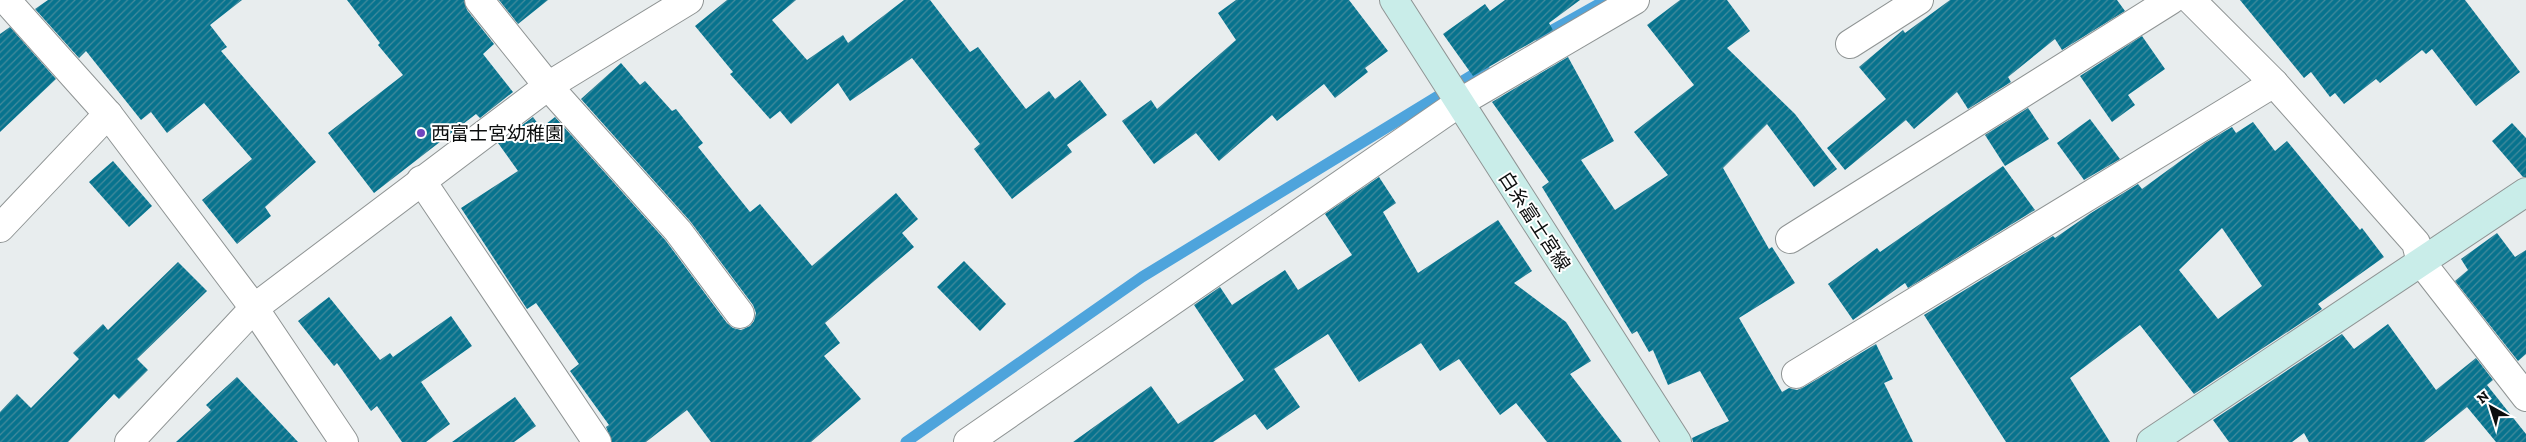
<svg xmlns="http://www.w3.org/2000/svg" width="2526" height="442" font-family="'Zilla Slab','Noto Sans JP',serif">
<defs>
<pattern id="building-hatch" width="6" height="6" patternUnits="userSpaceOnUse" patternTransform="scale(1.25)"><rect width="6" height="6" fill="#07738e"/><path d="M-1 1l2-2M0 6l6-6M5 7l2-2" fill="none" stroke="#448b9c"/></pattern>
</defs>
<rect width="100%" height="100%" fill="#e8edee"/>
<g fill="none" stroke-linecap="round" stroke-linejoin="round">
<!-- stream -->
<g stroke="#4ea4dc" stroke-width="11">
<path d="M1540,37L1606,0"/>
<path d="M906,442L1142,277L1484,68"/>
</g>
</g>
<!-- building -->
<g fill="url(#building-hatch)" fill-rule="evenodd">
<path d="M48,0H242L210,25L227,47L221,51L316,162L265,207L271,216L237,244L202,200L252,159L204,103L167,133L151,112L141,120L86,51L79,58L35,9Z"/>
<path d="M347,0H464L467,10L494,44L483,54L513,92L480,118L476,114L374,193L328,133L403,75L378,45L380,43Z"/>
<path d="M499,0H548L518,24Z"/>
<path d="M727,0H796L772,20L807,60L843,35L848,43L904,0H930L970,52L978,47L1026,109L1049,91L1055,99L1080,80L1107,115L1067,145L1072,152L1012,199L974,149L980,144L912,58L850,101L838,83L791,124L780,111L770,119L730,74L733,72L695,26Z"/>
<path d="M1236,0H1349L1388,51L1365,68L1368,72L1335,98L1324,84L1277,121L1272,115L1219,161L1196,133L1154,164L1122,121L1151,100L1157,109L1236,40L1218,13Z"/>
<path d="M1505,0H1580L1549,23L1553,30L1473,76L1443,34L1485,4L1490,11Z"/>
<path d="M1680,0H1727L1750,31L1727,48L1795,114L1837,169L1814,187L1767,124L1723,168L1769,249L1772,247L1795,283L1739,318L1782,392L1789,388L1797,390L1804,387L1876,344L1893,379L1884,383L1913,442H1693L1692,438L1729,421L1700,371L1668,385L1653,350L1649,352L1637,331L1632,334L1542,187L1549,182L1492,102L1568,57L1614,141L1581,160L1615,210L1668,175L1634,132L1694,85L1647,25Z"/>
<path d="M1950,0H2117L2125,11L2062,50L2055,39L2008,77L2011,82L1968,109L1957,92L1914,129L1906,120L1845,170L1827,148L1886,99L1859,67L1903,30L1905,33Z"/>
<path d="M2240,0H2465L2520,72L2476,106L2432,49L2426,54L2422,50L2380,83L2376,79L2344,104L2335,93L2330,97L2311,72L2304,78Z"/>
<path d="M10,27L56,79L0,132V34Z"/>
<path d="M2142,36L2165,69L2128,95L2135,105L2112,122L2080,76Z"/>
<path d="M621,63L640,85L645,81L672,111L676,109L703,143L698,147L750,212L760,204L812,266L896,193L918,219L902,233L914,247L825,323L840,343L824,356L861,399L811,442H711L687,410L646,442H612L606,427L609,425L570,371L579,364L536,303L527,309L461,208L518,171L498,143L533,117L541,128L555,117L666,241L727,323L733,328L741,330L750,326L754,321L756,313L753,305L690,221L581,99Z"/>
<path d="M2028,108L2049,139L2005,166L1985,135Z"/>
<path d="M2090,119L2120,159L2084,180L2057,143Z"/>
<path d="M2253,122L2275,151L2287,141L2360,230L2362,228L2384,257L2318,304L2322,309L2194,394L2140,325L2070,378L2110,442H2006L1924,315L2053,236L2055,238L2091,213L2138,184L2142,189L2205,143L2232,127L2236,133ZM2222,228L2262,286L2218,319L2179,270Z"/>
<path d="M2512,123L2526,138V177H2523L2492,141Z"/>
<path d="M113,161L152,206L129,227L89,182Z"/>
<path d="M2003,166L2035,210L1908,288L1905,283L1853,320L1828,284L1877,248L1880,252Z"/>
<path d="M1379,177L1396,203L1383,212L1418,273L1498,220L1532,271L1514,283L1566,322L1591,361L1570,374L1622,442H1547L1516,403L1500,415L1459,359L1440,371L1421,343L1359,382L1328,334L1274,369L1300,407L1267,430L1255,414L1213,442H1073L1151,386L1178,424L1244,380L1194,305L1220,287L1232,305L1285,270L1298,290L1352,255L1325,214Z"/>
<path d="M2497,233L2515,257L2526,250V354L2518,361L2455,281L2468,270L2461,259Z"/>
<path d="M964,261L1006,304L980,331L937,287Z"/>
<path d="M178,262L207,291L137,359L148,370L119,399L114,394L68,442H0V412L17,394L31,408L79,359L73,353L103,324L108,330Z"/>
<path d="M329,297L380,360L390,353L393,357L451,316L472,346L421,382L450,424L426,442H402L377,406L371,411L337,363L334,366L298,321Z"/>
<path d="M2388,324L2436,390L2476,358L2493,380L2487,385L2526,434V442H2496L2467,407L2424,442H2309L2304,433L2292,442H2229L2213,420L2342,334L2354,349Z"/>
<path d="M237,377L298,442H176L211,410L206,405Z"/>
<path d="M515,397L536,426L514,442H452Z"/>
</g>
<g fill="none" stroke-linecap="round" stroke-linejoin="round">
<defs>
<g id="street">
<path d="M6,0L108,114L254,308L344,442"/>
<path d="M479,0L548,86L678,231L740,314"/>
<path d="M2191,0L2274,83L2416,243L2421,262L2526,397"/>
<path d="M1850,44L1919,0"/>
<path d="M421,180L597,442"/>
<path d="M0,228L108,114"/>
<path d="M1790,239L2171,0"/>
<path d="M1796,374L2274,83"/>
<path d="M129,442L254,308L548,86L689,0"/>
<path d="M968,442L1459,103L1635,0"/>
</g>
<g id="secondary">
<path d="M1394,0L1677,442"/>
<path d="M2151,442L2526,192"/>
</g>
</defs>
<!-- street casing -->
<use href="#street" stroke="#8f9494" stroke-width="30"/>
<!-- secondary casing -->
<use href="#secondary" stroke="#8f9494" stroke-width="30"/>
<!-- street -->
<use href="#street" stroke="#fff" stroke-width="28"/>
<!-- secondary -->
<use href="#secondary" stroke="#c9ede9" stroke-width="28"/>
</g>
<!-- markers -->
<circle fill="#7045be" stroke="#fff" stroke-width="2" cx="421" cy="133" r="5"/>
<g text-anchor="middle" stroke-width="4" stroke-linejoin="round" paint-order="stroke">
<!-- poi labels -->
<g font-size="19" fill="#0c0e0e" stroke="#fff" text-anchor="start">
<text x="431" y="140">西富士宮幼稚園</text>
</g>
<!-- street labels -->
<g font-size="19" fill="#0c0e0e" stroke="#fff">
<text transform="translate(1535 221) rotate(57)" y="7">白糸富士宮線</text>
</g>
</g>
<!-- north arrow -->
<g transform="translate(2491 407) rotate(321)" stroke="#ffffff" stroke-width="4" paint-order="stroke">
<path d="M0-4L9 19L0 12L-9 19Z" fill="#0c0e0e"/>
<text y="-8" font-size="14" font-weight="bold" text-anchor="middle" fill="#0c0e0e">N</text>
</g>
</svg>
